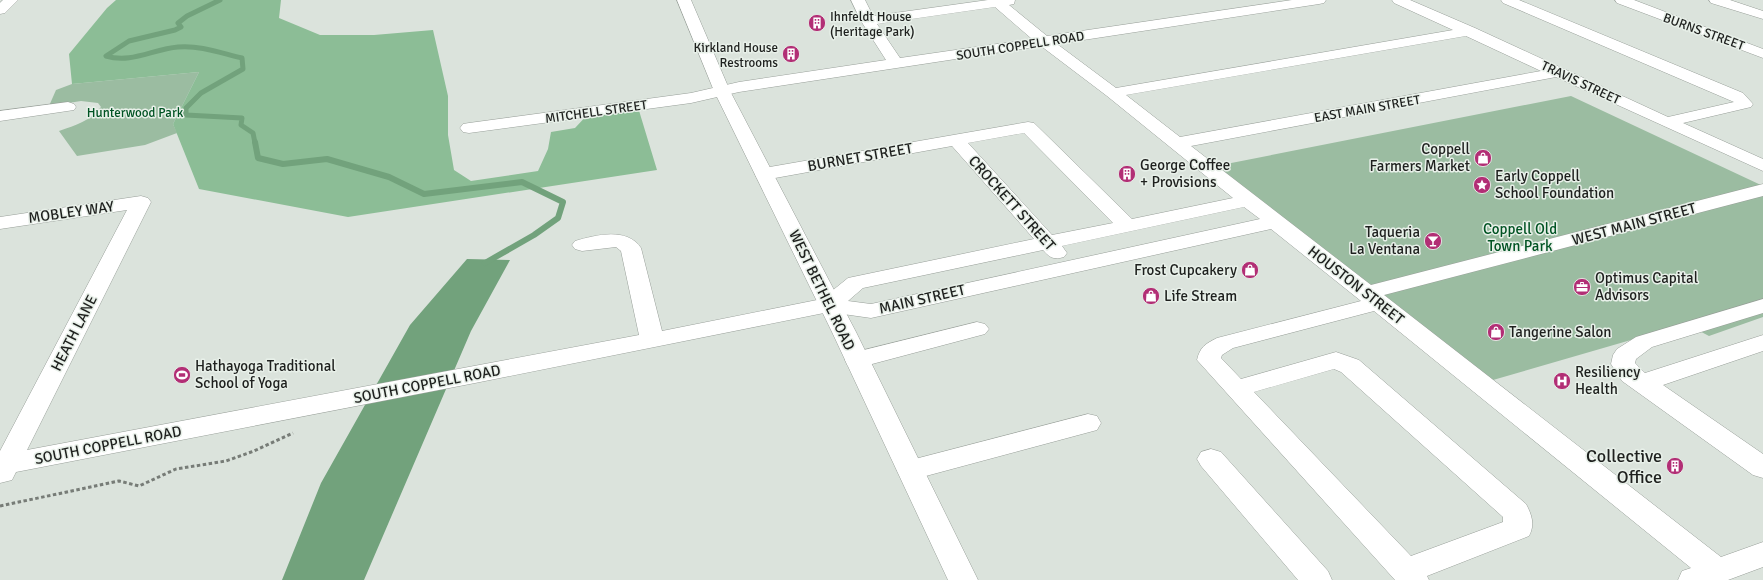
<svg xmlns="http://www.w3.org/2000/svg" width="1763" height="580" font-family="Signika,sans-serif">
<rect width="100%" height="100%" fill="#dbe3dc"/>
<!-- green -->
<g fill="#9bbca1">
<path d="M199,72L173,124L177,133L145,145L77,156L59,131C76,125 90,121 101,107L98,103L81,101L49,106L56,90L72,84Z"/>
<path d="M1571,96L1763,186V317L1709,336L1686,324L1493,380L1216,166Z"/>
</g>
<!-- forest -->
<path fill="#8cbd96" d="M116,0H281L279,18L320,35H374L433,30L448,96V135L454,170L471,181L538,171L548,149L551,132L575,128L591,111L637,104L657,170L348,217L199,189L173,124L199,72L72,84L69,54L107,8Z"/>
<!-- water -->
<path fill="#72a27c" d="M467,259L510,260L471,331L364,580H282L321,483L410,325Z"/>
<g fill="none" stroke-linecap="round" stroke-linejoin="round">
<!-- stream-far1 -->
<path stroke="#72a27c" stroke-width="5" d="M220,0L187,16L178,23L181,27L175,30L129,41L106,56C131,64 153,49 178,47C200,45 221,53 242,58L243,69L201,93L186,108V115L242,118L241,125L253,133L255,143"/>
<!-- stream -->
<path stroke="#72a27c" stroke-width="6" d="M255,142L258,158L283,164L327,159L389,177L424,194L522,182L563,202L558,218L534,235L485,263"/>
<defs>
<g id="minor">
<path d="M3,0H18L5,13L0,14V3Z"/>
<path d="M851,0H865L873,16L988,0H1015L1014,4L1009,5L1047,36L1292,0H1326L1324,3L1319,4L1057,44L1116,88L1453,30L1394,3L1392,0H1410L1475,28L1668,117L1734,102L1503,3L1501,0H1519L1743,93L1753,104L1751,107L1683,123L1763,159V171L1556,77L1191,146L1371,285L1763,184V196L1384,295L1721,557L1763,542V567L1728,580H1678L1682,571L1691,568L1374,311L1233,348L1222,355L1221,358L1241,379L1336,352L1359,360L1526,504C1532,515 1535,525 1529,536L1427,576L1429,580H1395L1197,360C1200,347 1205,344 1217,338L1361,301L1271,229L871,318L829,312L475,383L16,472L12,480L0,483V451L127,210L0,229V217L141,196L148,198L151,202L27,450L639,335L621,251L616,247L582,251L575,249L572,245L575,241C596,235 627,227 641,248L662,331L822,299L848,278L1034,239L952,146L764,180L757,178L755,174L757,170L764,168L1028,122L1034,123L1132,219L1233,198L1107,96L1041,46L739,92L691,103L469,133L463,132L460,128L463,124L469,123L691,93L739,82L886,60L861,21ZM995,7L1032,39L900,58L877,24ZM1466,36L1541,71L1180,137L1126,95ZM1024,133L1113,223L1052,235L968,143ZM1244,207L1260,219L871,304L848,301L863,288L1043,250C1050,258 1054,260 1064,257L1067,253L1062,246ZM1334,369L1341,372L1503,517V522L1411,556L1254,392Z"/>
<path d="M1615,0H1634L1763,49V58L1617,3Z"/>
<path d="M1709,0H1730L1763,11V19L1711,3Z"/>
<path d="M68,102L74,104L76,107L74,110L0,121V111Z"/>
<path d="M1763,299V313L1652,347L1636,359L1635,363L1645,373L1763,335V351L1663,385L1763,454V478L1753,475L1622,381L1611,364L1613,355L1617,349L1636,337Z"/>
<path d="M977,322L985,324L989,329L985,334L857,368L848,366L845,360L848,354Z"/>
<path d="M1088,414L1097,416L1101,423L1097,430L911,480L901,477L897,470L901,463L911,460Z"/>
<path d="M1211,449L1221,452L1328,571L1332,580H1298L1201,466L1197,459L1201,452Z"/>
</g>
<path id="major" d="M677,0H691L730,91L856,332L978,580H948L832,332L714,91Z"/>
</defs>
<!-- minor casing -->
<use href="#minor" stroke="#989f99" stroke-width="1"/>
<!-- major casing -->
<use href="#major" stroke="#989f99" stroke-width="1"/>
<!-- path -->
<path stroke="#777c77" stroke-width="3" stroke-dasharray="3.5 2.5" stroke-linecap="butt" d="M0,506L119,481L139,486L176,469L226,461L254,451L293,433"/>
<!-- minor -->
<use href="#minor" fill="#fff" fill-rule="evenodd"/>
<!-- major -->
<use href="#major" fill="#fff" fill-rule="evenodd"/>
</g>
<!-- icons -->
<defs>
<symbol id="building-disc" viewBox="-11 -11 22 22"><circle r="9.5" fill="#b22e75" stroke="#e8f0e9"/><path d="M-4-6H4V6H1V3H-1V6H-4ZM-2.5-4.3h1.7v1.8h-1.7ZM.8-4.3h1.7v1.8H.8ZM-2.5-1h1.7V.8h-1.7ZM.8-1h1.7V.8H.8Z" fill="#fff"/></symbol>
<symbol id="shop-disc" viewBox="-11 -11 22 22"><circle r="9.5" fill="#b22e75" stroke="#e8f0e9"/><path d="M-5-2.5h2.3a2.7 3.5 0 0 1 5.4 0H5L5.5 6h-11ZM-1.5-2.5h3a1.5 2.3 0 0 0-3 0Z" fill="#fff"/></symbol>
<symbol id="sight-disc" viewBox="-11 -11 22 22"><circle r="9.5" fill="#b22e75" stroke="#e8f0e9"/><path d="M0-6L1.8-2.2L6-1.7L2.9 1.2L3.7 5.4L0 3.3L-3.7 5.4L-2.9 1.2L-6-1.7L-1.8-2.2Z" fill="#fff"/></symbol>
<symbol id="bar-disc" viewBox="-11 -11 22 22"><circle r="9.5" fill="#b22e75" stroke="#e8f0e9"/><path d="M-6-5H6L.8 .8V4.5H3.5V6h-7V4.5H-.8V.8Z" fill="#fff"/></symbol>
<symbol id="office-disc" viewBox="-11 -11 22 22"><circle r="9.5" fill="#b22e75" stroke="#e8f0e9"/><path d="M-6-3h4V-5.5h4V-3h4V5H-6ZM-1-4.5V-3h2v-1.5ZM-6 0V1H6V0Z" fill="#fff"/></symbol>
<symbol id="stadium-disc" viewBox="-11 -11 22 22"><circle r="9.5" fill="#b22e75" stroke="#e8f0e9"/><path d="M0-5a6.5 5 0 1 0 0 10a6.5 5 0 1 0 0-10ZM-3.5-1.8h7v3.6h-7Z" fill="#fff"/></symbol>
<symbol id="hospital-disc" viewBox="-11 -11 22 22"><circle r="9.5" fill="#b22e75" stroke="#e8f0e9"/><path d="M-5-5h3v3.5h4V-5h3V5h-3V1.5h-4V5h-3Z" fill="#fff"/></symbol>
</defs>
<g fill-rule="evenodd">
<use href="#building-disc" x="807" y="13" width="20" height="20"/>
<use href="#building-disc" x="781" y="44" width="20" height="20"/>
<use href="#shop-disc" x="1473" y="148" width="20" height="20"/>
<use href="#building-disc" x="1117" y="164" width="20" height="20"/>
<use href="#sight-disc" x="1472" y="175" width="20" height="20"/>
<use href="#bar-disc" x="1423" y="231" width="20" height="20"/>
<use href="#shop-disc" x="1240" y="260" width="20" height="20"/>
<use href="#office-disc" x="1572" y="277" width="20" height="20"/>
<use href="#shop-disc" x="1141" y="286" width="20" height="20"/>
<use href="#shop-disc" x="1486" y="322" width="20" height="20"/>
<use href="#stadium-disc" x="172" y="365" width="20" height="20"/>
<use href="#hospital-disc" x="1552" y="371" width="20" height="20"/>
<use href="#building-disc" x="1665" y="456" width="20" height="20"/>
</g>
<g text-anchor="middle" stroke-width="3" stroke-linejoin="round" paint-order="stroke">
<!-- far-poi labels -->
<g font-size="13" fill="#1e201e" stroke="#e8f0e9" text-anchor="start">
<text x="830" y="21">Ihnfeldt House<tspan x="830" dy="15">(Heritage Park)</tspan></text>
<text x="778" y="52" text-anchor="end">Kirkland House<tspan x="778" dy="15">Restrooms</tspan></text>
</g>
<!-- far-street labels -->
<g font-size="13" fill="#1e201e" stroke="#e8f0e9">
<text transform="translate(1704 31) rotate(20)" y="5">BURNS STREET</text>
<text transform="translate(1020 45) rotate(-9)" y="5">SOUTH COPPELL ROAD</text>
<text transform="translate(1581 82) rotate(25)" y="5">TRAVIS STREET</text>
<text transform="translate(1367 108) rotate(-10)" y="5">EAST MAIN STREET</text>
<text transform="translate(596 111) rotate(-8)" y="5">MITCHELL STREET</text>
</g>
<!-- far-park labels -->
<g font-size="13" fill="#005323" stroke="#e8f0e9">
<text x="135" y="117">Hunterwood Park</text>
</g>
<!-- poi labels -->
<g font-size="15" fill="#1e201e" stroke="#e8f0e9" text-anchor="start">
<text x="1470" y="154" text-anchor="end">Coppell<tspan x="1470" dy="17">Farmers Market</tspan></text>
<text x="1140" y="170">George Coffee<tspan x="1140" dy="17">+ Provisions</tspan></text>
<text x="1495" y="181">Early Coppell<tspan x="1495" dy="17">School Foundation</tspan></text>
<text x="1420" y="237" text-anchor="end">Taqueria<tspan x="1420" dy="17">La Ventana</tspan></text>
<text x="1237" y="275" text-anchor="end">Frost Cupcakery</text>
<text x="1595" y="283">Optimus Capital<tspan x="1595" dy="17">Advisors</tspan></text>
<text x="1164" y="301">Life Stream</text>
<text x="1509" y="337">Tangerine Salon</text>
<text x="195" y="371">Hathayoga Traditional<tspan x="195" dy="17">School of Yoga</tspan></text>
<text x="1575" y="377">Resiliency<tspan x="1575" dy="17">Health</tspan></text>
</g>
<!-- street labels -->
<g font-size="15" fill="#1e201e" stroke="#e8f0e9">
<text transform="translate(860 157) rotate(-10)" y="5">BURNET STREET</text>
<text transform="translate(1012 203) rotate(48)" y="5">CROCKETT STREET</text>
<text transform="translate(71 212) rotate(-8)" y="5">MOBLEY WAY</text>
<text transform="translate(1634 224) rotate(-15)" y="5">WEST MAIN STREET</text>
<text transform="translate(1356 285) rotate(38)" y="5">HOUSTON STREET</text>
<text transform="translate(822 290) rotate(64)" y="5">WEST BETHEL ROAD</text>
<text transform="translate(922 299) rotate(-13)" y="5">MAIN STREET</text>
<text transform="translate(74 333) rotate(-63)" y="5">HEATH LANE</text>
<text transform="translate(427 384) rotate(-11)" y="5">SOUTH COPPELL ROAD</text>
<text transform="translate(108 445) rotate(-11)" y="5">SOUTH COPPELL ROAD</text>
</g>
<!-- park labels -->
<g font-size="15" fill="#005323" stroke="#e8f0e9">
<text x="1520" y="234">Coppell Old<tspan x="1520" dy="17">Town Park</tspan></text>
</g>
<!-- near-poi labels -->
<g font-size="18" fill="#1e201e" stroke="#e8f0e9" text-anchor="end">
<text x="1662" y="462">Collective<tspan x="1662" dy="21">Office</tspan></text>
</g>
</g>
</svg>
